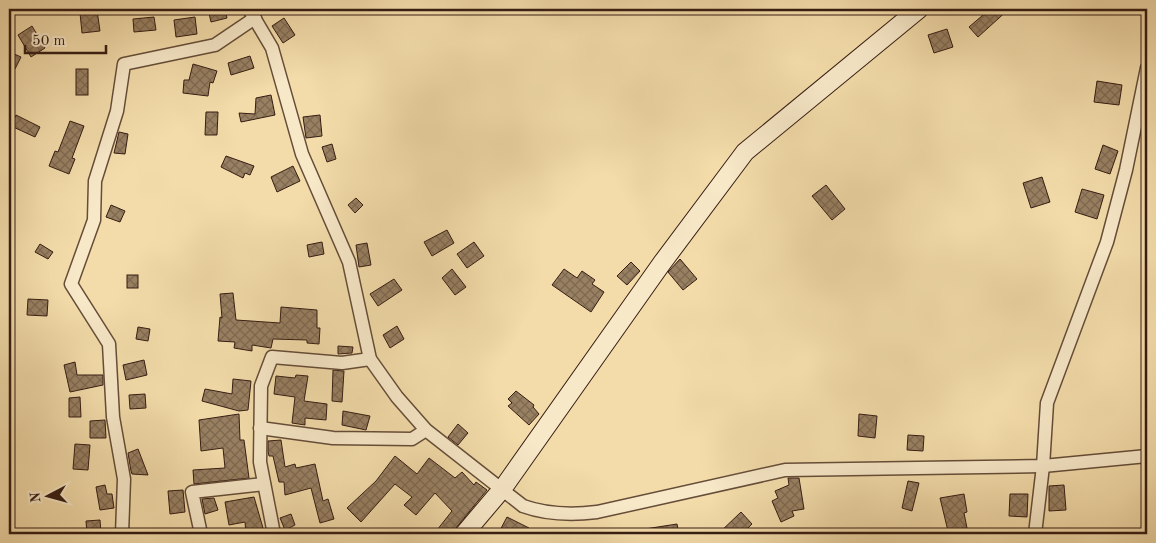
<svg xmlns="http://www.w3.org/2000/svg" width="1156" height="543" font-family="'Old Standard TT',serif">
<defs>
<pattern id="building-cross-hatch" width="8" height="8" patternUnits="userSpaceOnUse" patternTransform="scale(1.25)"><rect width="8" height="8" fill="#988062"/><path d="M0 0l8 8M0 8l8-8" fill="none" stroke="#7d6850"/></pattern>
</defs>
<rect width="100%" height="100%" fill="#f3dcaa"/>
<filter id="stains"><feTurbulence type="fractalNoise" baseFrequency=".004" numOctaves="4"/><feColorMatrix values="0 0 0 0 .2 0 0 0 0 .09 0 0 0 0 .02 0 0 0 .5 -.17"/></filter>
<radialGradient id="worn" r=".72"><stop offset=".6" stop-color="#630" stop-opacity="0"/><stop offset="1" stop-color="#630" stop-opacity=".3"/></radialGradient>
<!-- building -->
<g fill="url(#building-cross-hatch)" stroke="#361d13">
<path d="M208,9H225L227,18L211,22Z"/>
<path d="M990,9H1009L978,37L969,27Z"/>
<path d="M97,10L100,31L82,33L80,13Z"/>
<path d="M154,17L156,30L134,32L133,19Z"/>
<path d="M195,17L197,34L176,37L174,20Z"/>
<path d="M284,18L295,35L283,43L272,26Z"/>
<path d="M32,26L45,48L31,57L18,35Z"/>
<path d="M947,29L953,47L934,53L928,35Z"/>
<path d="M12,53L21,57L15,69L9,66Z"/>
<path d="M250,56L254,68L231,75L228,63Z"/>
<path d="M193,64L217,71L213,83L210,82L208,96L183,93L184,80H189Z"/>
<rect x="76" y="69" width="12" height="26"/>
<path d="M1097,81L1122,85L1119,105L1094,102Z"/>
<path d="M271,95L275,115L241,122L239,113L255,114L256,98Z"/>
<path d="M206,112H218L217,135H205Z"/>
<path d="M16,115L40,127L35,137L11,126Z"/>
<path d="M320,115L322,136L306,138L303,117Z"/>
<path d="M70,121L84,126L72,158L75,159L69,174L49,166L55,151L58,152Z"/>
<path d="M119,132L128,134L125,154L114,153Z"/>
<path d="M332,144L336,159L327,162L322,147Z"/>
<path d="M1103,145L1118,151L1110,174L1095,169Z"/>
<path d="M226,156L254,166L250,175L245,173L243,178L221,167Z"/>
<path d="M293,166L300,181L277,192L271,177Z"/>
<path d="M1042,177L1050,202L1031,208L1023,183Z"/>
<path d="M826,185L845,209L832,220L812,196Z"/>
<path d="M1082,189L1104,195L1097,219L1075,212Z"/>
<path d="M356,198L363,205L355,213L348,205Z"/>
<path d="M111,205L125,211L120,222L106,217Z"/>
<path d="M447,230L454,243L432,256L424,242Z"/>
<path d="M322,242L324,254L309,257L307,245Z"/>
<path d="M474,242L484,256L467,268L457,254Z"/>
<path d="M367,243L371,265L359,267L356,245Z"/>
<path d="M40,244L53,252L48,259L35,252Z"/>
<path d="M680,259L697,279L683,290L668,272Z"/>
<path d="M631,262L640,271L627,285L617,276Z"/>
<path d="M452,269L466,287L455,295L442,278Z"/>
<path d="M564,269L577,278L582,271L595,280L592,284L604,292L591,312L552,285Z"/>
<rect x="127" y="275" width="11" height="13"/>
<path d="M394,279L402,290L378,306L370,294Z"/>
<path d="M233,293L236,320L280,323L281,307L317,310V328H320L319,344L307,343V340L273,339L271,348L252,345V351L234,348L235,342L218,341L220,317L222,318L220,294Z"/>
<path d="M28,299L48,300L47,316L27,315Z"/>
<path d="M397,326L404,339L390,348L383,335Z"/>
<path d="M138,327L150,329L148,341L136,339Z"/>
<path d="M338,346L353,347L352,353L338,354Z"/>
<path d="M144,360L147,375L126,380L123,365Z"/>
<path d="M75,362L77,375H103V385L70,392L64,365Z"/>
<path d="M333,370L344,371L342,402L332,401Z"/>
<path d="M296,375L308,376L304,401L327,404L326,420L305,418V425L292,423L295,397L274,394L276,376L295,378Z"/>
<path d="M233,379L251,381L248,410L239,411L202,401L205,389L232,394Z"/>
<path d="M516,391L534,405L533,407L539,414L529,425L508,406L512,403L508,399Z"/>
<path d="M145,394L146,408L130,409L129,395Z"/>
<path d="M80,397L81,417H69V398Z"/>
<path d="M343,411L370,416L366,430L342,425Z"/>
<path d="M239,414L240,440H244L249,478L194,484L193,470L225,468L223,448L201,451L199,420Z"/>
<path d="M859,414L877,416L875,438L858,436Z"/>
<path d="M105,420L106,438H90V421Z"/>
<path d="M458,424L468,433L458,445L448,437Z"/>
<path d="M908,435L924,436L923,451L907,450Z"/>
<path d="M281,440L285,467L295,464L296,468L315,464L323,501L328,499L334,519L320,523L311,488L285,495L284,482H279L273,456H269L268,451V441Z"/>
<path d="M75,444L90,445L88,470L73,469Z"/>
<path d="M138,449L148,475L132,474L131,471L128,453Z"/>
<path d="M395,456L417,474L429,458L455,478L462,472L474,485L476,482L487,490L451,534H442L437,530L452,511L435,493L416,515L404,505L412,497L395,484L361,522L347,508L376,481Z"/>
<path d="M788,478H799L804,509L792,511L794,516L781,522L772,501L778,498L775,491L789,485Z"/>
<path d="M908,481L919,483L912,511L902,508Z"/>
<path d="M105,485L107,494H112L114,508L100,510L96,487Z"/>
<path d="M1064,485L1066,510L1049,511V486Z"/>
<path d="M183,490L185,512L170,514L168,491Z"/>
<path d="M964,494L967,512L964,513L967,528L948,531L940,498Z"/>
<path d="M1010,494H1028L1027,517L1009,516Z"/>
<path d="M254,497L263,528L264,534H246L245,522L229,525L225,502Z"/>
<path d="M214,498L218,510L205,514L202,499Z"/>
<path d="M741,512L752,524L742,534H718Z"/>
<path d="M291,514L295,525L285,530L280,518Z"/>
<path d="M507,517L529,528L526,534H498Z"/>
<path d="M100,520L101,534H87L86,521Z"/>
<path d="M677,524L679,534H645V529Z"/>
</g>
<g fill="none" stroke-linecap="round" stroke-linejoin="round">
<defs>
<g id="street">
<path d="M249,9L272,48L302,154L349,262L370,359L397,397L426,430L523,506C548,515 572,515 597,512L785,470L1043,466L1147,456"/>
<path d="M260,428L333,438L412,439L426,430"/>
<path d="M122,534L124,479L113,417L109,344L71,284L94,220L95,181L117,111L124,64L215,45L255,18"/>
<path d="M201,534L192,492L264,484"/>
<path d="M274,534L260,462L261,386L272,357L342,363L370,359"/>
<path d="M1035,534L1043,466L1047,403L1107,242L1126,170L1147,68"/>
</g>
<path id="secondary" d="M464,534L503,488L662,263L745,152L919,9"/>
</defs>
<!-- street casing -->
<use href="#street" stroke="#654d39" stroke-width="15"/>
<!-- secondary casing -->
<use href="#secondary" stroke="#361d13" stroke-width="20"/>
<!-- street -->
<use href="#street" stroke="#f7e8c8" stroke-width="12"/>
<!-- secondary -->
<use href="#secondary" stroke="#f7e8c8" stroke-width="18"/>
</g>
<!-- margin -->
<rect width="1156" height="543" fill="none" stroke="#f3dcaa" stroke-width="30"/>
<rect x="10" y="10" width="1136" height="523" fill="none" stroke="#361d13" stroke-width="2.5"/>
<rect x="15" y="15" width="1126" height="513" fill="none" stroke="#361d13"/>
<!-- north arrow -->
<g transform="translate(48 496) rotate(264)" stroke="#f7e8c8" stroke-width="4" paint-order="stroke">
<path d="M0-4L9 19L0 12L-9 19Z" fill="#361d13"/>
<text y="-8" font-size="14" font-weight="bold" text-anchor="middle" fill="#361d13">N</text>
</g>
<!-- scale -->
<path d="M25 45v8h81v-8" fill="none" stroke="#361d13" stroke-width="2.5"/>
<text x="32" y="45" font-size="15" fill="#361d13" stroke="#f7e8c8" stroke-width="4" paint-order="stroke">50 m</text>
<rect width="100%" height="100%" filter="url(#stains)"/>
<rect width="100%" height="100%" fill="url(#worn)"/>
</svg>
